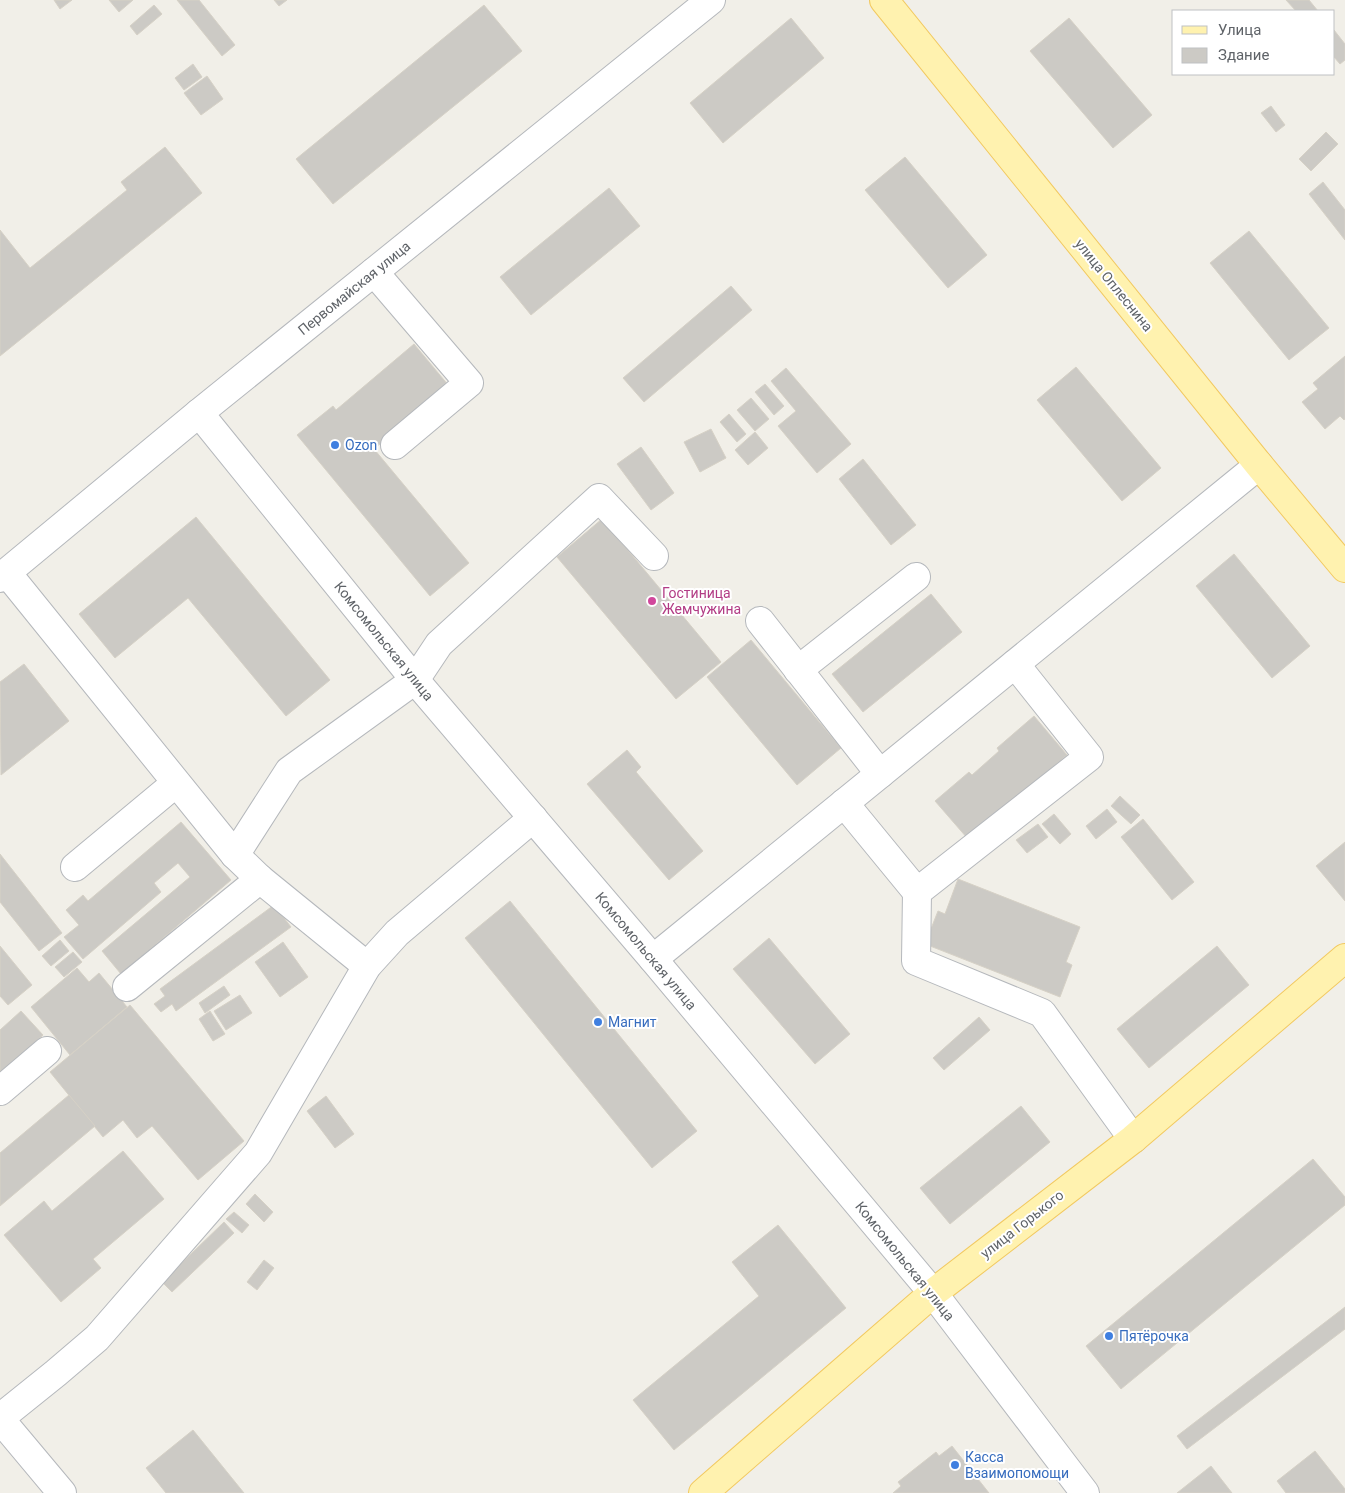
<svg xmlns="http://www.w3.org/2000/svg" width="1345" height="1493" font-family="Roboto,sans-serif">
<rect width="100%" height="100%" fill="#f1efe8"/>
<!-- building -->
<g fill="#cccac5" stroke="#d6d1c6">
<path d="M54,0H72L60,9Z"/>
<path d="M109,0H133L119,12Z"/>
<path d="M177,0H199L235,45L222,56Z"/>
<path d="M274,0H287L279,6Z"/>
<path d="M1286,0H1309L1318,11H1296Z"/>
<path d="M154,5L162,14L137,35L130,26Z"/>
<path d="M484,5L522,51L333,204L296,159Z"/>
<path d="M791,18L824,58L723,143L690,103Z"/>
<path d="M1069,18L1152,115L1113,148L1030,51Z"/>
<path d="M1334,30L1345,44V60L1340,64L1334,57Z"/>
<path d="M193,64L202,77L184,90L175,78Z"/>
<path d="M207,76L223,99L201,115L184,93Z"/>
<path d="M1271,106L1285,125L1276,132L1261,113Z"/>
<path d="M1326,132L1338,144L1311,171L1299,159Z"/>
<path d="M165,147L202,193L0,356V230L30,268L127,190L121,182Z"/>
<path d="M905,157L987,255L948,288L865,190Z"/>
<path d="M1323,182L1345,210V240L1309,194Z"/>
<path d="M609,188L640,226L531,315L500,277Z"/>
<path d="M1249,231L1329,328L1289,360L1210,263Z"/>
<path d="M731,286L752,310L644,402L623,378Z"/>
<path d="M414,344L449,386L374,449L469,563L430,596L297,435L333,406L336,410Z"/>
<path d="M1345,356V419L1344,420L1340,416L1325,429L1302,402L1318,389L1313,383Z"/>
<path d="M1076,367L1161,468L1122,501L1037,400Z"/>
<path d="M786,368L851,444L817,473L778,426L796,411L771,381Z"/>
<path d="M765,384L784,406L774,415L755,392Z"/>
<path d="M751,398L769,419L755,431L737,410Z"/>
<path d="M729,414L746,434L737,442L720,422Z"/>
<path d="M711,429L726,458L700,472L684,442Z"/>
<path d="M755,432L768,448L748,465L735,450Z"/>
<path d="M641,447L674,493L651,510L617,464Z"/>
<path d="M863,459L916,525L891,545L839,479Z"/>
<path d="M196,517L330,680L286,716L188,598L115,658L79,614Z"/>
<path d="M602,519L721,662L676,699L557,557Z"/>
<path d="M1234,554L1310,646L1272,678L1196,586Z"/>
<path d="M931,594L962,632L863,712L832,674Z"/>
<path d="M751,640L841,748L797,785L707,677Z"/>
<path d="M24,664L69,721L1,775L0,682Z"/>
<path d="M1034,716L1067,755L968,839L935,801L969,772L972,775L999,751L997,748Z"/>
<path d="M627,750L641,767L636,772L703,851L669,880L587,784Z"/>
<path d="M1120,796L1140,815L1131,824L1111,806Z"/>
<path d="M1107,809L1117,822L1096,839L1086,826Z"/>
<path d="M1054,814L1071,834L1060,844L1042,824Z"/>
<path d="M1143,819L1194,882L1172,900L1121,837Z"/>
<path d="M181,822L231,880L121,974L102,951L190,877L178,863L154,883L161,892L83,959L64,937L79,925L66,910L83,895L88,901Z"/>
<path d="M1038,824L1048,837L1027,853L1016,840Z"/>
<path d="M1345,842V901L1316,866Z"/>
<path d="M0,854L62,933L39,951L0,902Z"/>
<path d="M958,879L1080,927L1066,962L1072,965L1060,997L925,944L938,911L945,914Z"/>
<path d="M510,901L697,1131L652,1168L465,938Z"/>
<path d="M274,905L291,927L176,1011L172,1004L161,1012L154,1004L165,996L160,989Z"/>
<path d="M769,938L850,1034L815,1064L733,969Z"/>
<path d="M60,940L69,951L51,966L42,956Z"/>
<path d="M283,942L308,977L280,997L255,962Z"/>
<path d="M0,946L32,985L8,1005L0,996Z"/>
<path d="M1217,946L1249,985L1149,1068L1117,1029Z"/>
<path d="M73,952L82,962L64,977L55,967Z"/>
<path d="M77,968L89,982L99,973L127,1007L70,1055L31,1007Z"/>
<path d="M224,986L230,995L205,1013L199,1003Z"/>
<path d="M240,995L252,1013L226,1030L214,1011Z"/>
<path d="M130,1005L244,1141L198,1180L152,1126L137,1138L123,1120L103,1137L50,1072Z"/>
<path d="M21,1011L43,1035L0,1074V1030Z"/>
<path d="M210,1011L225,1034L213,1041L199,1019Z"/>
<path d="M979,1017L990,1030L944,1070L933,1058Z"/>
<path d="M69,1095L95,1126L0,1206V1153Z"/>
<path d="M326,1096L354,1134L335,1148L307,1111Z"/>
<path d="M1021,1106L1050,1142L950,1224L920,1188Z"/>
<path d="M123,1151L164,1199L93,1259L101,1268L61,1302L4,1235L44,1201L52,1211Z"/>
<path d="M1313,1159L1345,1197V1205L1121,1389L1086,1346Z"/>
<path d="M255,1194L273,1212L264,1222L246,1204Z"/>
<path d="M234,1212L249,1225L242,1233L226,1219Z"/>
<path d="M224,1222L234,1233L172,1292L162,1282Z"/>
<path d="M778,1225L846,1308L674,1450L633,1400L759,1296L732,1262Z"/>
<path d="M264,1260L274,1268L257,1290L247,1282Z"/>
<path d="M1345,1307V1329L1187,1449L1177,1436Z"/>
<path d="M193,1430L244,1493H166L146,1468Z"/>
<path d="M952,1446L989,1493H893L901,1486L898,1482L936,1452L939,1456Z"/>
<path d="M1315,1451L1345,1489V1493H1286L1277,1481Z"/>
<path d="M1211,1466L1232,1493H1177Z"/>
</g>
<g fill="none" stroke-linecap="round" stroke-linejoin="round">
<defs>
<g id="minor">
<path d="M374,272L469,383L395,445"/>
<path d="M199,413L415,680L653,959L933,1293L1085,1493"/>
<path d="M7,573L235,855L260,879L367,966"/>
<path d="M0,578L199,413L711,0"/>
<path d="M760,621L880,774"/>
<path d="M798,670L916,577"/>
<path d="M844,803L917,892L1089,757L1015,664"/>
<path d="M235,855L289,771L415,680L439,644L599,498L654,556"/>
<path d="M75,867L176,783"/>
<path d="M917,892L916,961L1042,1013L1133,1139"/>
<path d="M653,959L1259,465"/>
<path d="M127,987L260,879"/>
<path d="M0,1091L47,1051"/>
<path d="M0,1418L56,1373L97,1338L258,1153L367,966L397,933L533,818"/>
<path d="M0,1419L62,1493"/>
</g>
<g id="major">
<path d="M884,0L1259,465L1345,568"/>
<path d="M703,1493L933,1293L1133,1139L1345,958"/>
</g>
</defs>
<!-- minor casing -->
<use href="#minor" stroke="#b5b8bc" stroke-width="30"/>
<!-- major casing -->
<use href="#major" stroke="#f2c960" stroke-width="30"/>
<!-- minor -->
<use href="#minor" stroke="#fff" stroke-width="28"/>
<!-- major -->
<use href="#major" stroke="#fff2af" stroke-width="28"/>
</g>
<!-- markers -->
<g fill="#3f7fe0" stroke="#fff" stroke-width="2">
<circle cx="335" cy="445" r="5"/>
<circle cx="598" cy="1022" r="5"/>
<circle cx="1109" cy="1336" r="5"/>
<circle cx="955" cy="1465" r="5"/>
</g>
<circle fill="#d1479c" stroke="#fff" stroke-width="2" cx="652" cy="601" r="5"/>
<g text-anchor="middle" stroke-width="4" stroke-linejoin="round" paint-order="stroke">
<!-- street labels -->
<g font-size="14" fill="#5f6368" stroke="#fff">
<text transform="translate(1114 285) rotate(51)" y="5">улица Оплеснина</text>
<text transform="translate(354 288) rotate(-39)" y="5">Первомайская улица</text>
<text transform="translate(384 641) rotate(51)" y="5">Комсомольская улица</text>
<text transform="translate(646 951) rotate(50)" y="5">Комсомольская улица</text>
<text transform="translate(1022 1224) rotate(-38)" y="5">улица Горького</text>
<text transform="translate(905 1261) rotate(51)" y="5">Комсомольская улица</text>
</g>
<!-- shop labels -->
<g font-size="14" fill="#366cbe" stroke="#fff" text-anchor="start">
<text x="345" y="450">Ozon</text>
<text x="608" y="1027">Магнит</text>
<text x="1119" y="1341">Пятёрочка</text>
<text x="965" y="1462">Касса<tspan x="965" dy="16">Взаимопомощи</tspan></text>
</g>
<!-- hotel labels -->
<g font-size="14" fill="#b23c85" stroke="#fff" text-anchor="start">
<text x="662" y="598">Гостиница<tspan x="662" dy="16">Жемчужина</tspan></text>
</g>
</g>
<!-- legend -->
<rect x="1172" y="10" width="162" height="65" fill="#ffffff" stroke="#bfc1c3"/>
<rect x="1182" y="26" width="25" height="8" fill="#fff2af" stroke="#bfc1c3"/>
<text x="1218" y="35" font-size="15" fill="#5f6368">Улица</text>
<rect x="1182" y="48" width="25" height="15" fill="#cccac5" stroke="#bfc1c3"/>
<text x="1218" y="60" font-size="15" fill="#5f6368">Здание</text>
</svg>
